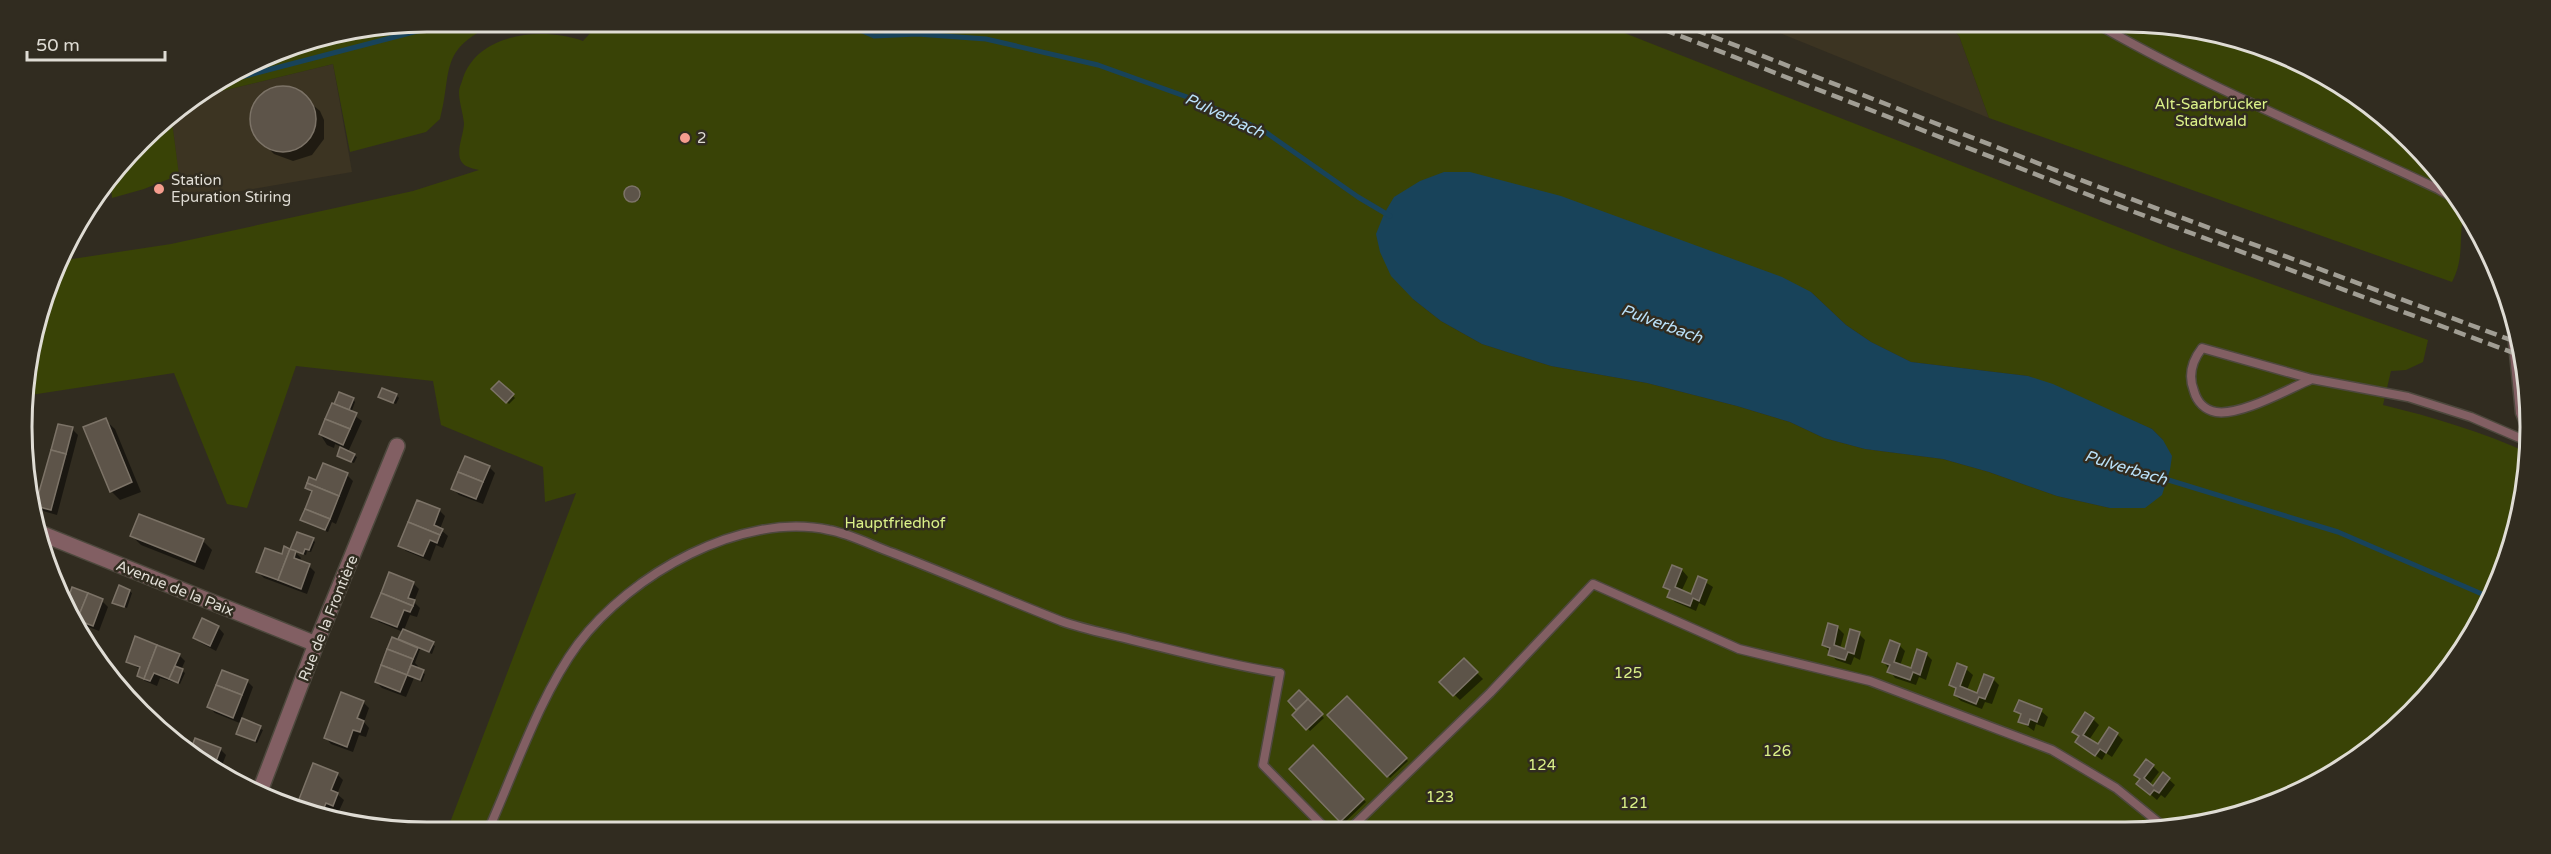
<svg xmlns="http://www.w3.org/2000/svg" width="2551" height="854" font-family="'Varela Round',sans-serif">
<rect width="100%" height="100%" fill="#312c20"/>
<!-- built -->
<g fill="#3c3422">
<path d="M1945,22L1959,36L1989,118L1755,23Z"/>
<path d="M333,64L352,172L182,201L171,114L201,96Z"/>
</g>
<!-- green -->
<g fill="#394306" fill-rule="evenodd">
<path d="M2124,21L2229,35L2303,63L2371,105L2429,159L2465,210C2457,236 2466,255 2452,282L1989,118L1959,36L1945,22Z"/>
<path d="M1599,23L2171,248L2428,340L2423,362L2406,370L2391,371L2383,405C2433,417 2482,432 2529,453L2516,532L2475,630L2392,732L2303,791L2177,830L446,833L576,493L545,502L543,467L441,425L433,381L296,366L247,508L227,504L174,373L24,396V374L59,261L171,244L413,191L479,170C475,169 470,168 466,166C452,158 464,136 464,123C463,113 459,102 459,92C459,88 462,82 463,78C479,32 543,27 583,41L595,28L656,27L677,32L697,33L715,31L713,27ZM1811,292L1846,325L1871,342L1911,362L2028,376L2152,429L2163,440L2144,508H2110L2057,496L1989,472L1943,459L1865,449L1824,438L1790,422L1737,406L1647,383L1551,366L1482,344L1441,321L1413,299Z"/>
<path d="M487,28C439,51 452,75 440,119L426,132L350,152L333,64L201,96L272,52L348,29Z"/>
<path d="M171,114L179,175L144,189L112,198L110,174L159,122Z"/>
</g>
<!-- water -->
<path fill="#18435a" d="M1444,172H1470L1561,196L1782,277L1811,292L1846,325L1871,342L1911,362L2028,376L2053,384L2152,429L2163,440L2172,456L2170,470L2162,495L2145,508H2110L2057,496L1989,472L1943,459L1865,449L1824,438L1790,422L1737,406L1647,383L1551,366L1482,344L1441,321L1413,299L1391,276L1380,252L1376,234L1384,214L1394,197L1420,181Z"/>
<!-- shadow -->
<g fill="#0007">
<path d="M274,88L294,89L320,111L324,120V139L312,155L293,161L274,154L257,137L251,117L258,98Z"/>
<circle cx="634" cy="195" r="7"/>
<path d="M499,383L515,398L509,404L493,389Z"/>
<path d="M396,395L399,398L396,404L380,397Z"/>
<path d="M353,399L355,402L351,413L362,421L348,452L357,457L354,463L341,458L338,455L342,447L335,444L334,448L327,445L320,434Z"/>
<path d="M105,420L115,429L141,492L120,500L111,491Z"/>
<path d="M72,429L78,435L57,515L43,511L37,505Z"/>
<path d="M489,467L495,473L483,504L459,495L453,489Z"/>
<path d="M347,475L353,481L336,524L332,522L328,532L305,523L302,520L313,494L306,488L317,482Z"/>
<path d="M439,510L445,516L440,529L448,536L443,548L436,545L430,561L406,551L400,545Z"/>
<path d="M132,536L203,541L212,550L204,570L141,545Z"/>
<path d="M313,540L315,542L311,552L307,551L306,555L293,550L301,558L300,562L309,566L315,572L307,594L264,578L258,572L291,550Z"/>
<path d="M1673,567L1682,570L1688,577L1681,592L1692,596L1699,578L1713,587L1705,606L1699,603L1696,611L1675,602L1669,596L1671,592L1665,587Z"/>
<path d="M413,583L419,589L414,602L420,608L417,617L410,615L404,630L435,646L432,654L420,649L415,663L418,666L417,669L425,674L422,682L414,678L406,697L382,688L376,682L403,632L379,622L373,616Z"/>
<path d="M129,591L132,593L127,608L114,602Z"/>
<path d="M65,598L102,601L108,607L99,631L76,622Z"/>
<path d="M218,627L224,634L216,651L201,643L195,637Z"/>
<path d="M1838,628L1844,634L1840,649L1846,651L1859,634L1865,640L1860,660L1854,657L1851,665L1836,660L1824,645Z"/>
<path d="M1899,645L1905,651L1900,666L1912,670L1926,654L1932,660L1926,680L1919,677L1916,685L1895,678L1884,662Z"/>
<path d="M179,655L185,661L181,670L185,673L180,684L160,678L157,686L145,681L138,675L141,670L127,661Z"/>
<path d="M1464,660L1483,679L1460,700L1441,682Z"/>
<path d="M1958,665L1966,669L1973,675L1967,690L1978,695L1993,679L1999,685L1992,704L1985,702L1982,709L1961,701L1955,695L1957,691L1951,685Z"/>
<path d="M247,681L253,687L241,719L263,730L257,743L238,733L242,724L215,713L209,707Z"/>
<path d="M1299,692L1324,718L1310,731L1294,715L1299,710L1290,701Z"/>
<path d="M342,694L364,703H361L353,724L356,726L364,703L369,708L364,722L369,728L366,737L359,735L353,752L331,744L325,737Z"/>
<path d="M1347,698L1408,761L1390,778L1329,715Z"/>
<path d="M2020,702L2041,711L2048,717L2044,727L2036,724L2034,731L2020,721L2022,716L2016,710Z"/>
<path d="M2093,719L2099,725L2089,740L2099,747L2117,734L2123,740L2112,757L2106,753L2102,760L2077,742L2080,737L2074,732Z"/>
<path d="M196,740L220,749L226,755L219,773L201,764L190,755Z"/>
<path d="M1313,747L1366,802L1343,824L1291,769Z"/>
<path d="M314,765L337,774L343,780L337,794L344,800L339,811L332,808L327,820L297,808Z"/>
<path d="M2153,766L2159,772L2149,785L2153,788L2163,774L2175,785L2165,798L2161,795L2157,800L2138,784Z"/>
</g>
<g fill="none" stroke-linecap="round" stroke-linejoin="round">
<!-- stream -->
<g stroke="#18435a" stroke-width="5">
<path d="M853,27L874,36L917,34L986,39L1098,65L1201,102L1264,131L1358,197L1390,216"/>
<path d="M226,81L429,28"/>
<path d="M2162,478L2338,532L2489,597"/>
</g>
</g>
<!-- building -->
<g fill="#5d5449" stroke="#7c7367" stroke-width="1.5">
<circle cx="283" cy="119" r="33"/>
<circle cx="632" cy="194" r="8"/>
<path d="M499,381L514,394L506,403L491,389Z"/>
<path d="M382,388L397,394L393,403L378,397Z"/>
<path d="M339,392L354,398L349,410L334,404Z"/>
<path d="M332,403L357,413L350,429L325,419Z"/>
<path d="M106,418L132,482L110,492L83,427Z"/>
<path d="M325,419L350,429L343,445L319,434Z"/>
<path d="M58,424L73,427L66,454L51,450Z"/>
<path d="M340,447L355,454L351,462L337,456Z"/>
<path d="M51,450L66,454L51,510L35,506Z"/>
<path d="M465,456L490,466L483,482L458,472Z"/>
<path d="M323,463L348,473L339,496L307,483L309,477L316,480Z"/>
<path d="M458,472L483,482L476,499L451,489Z"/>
<path d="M307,483L339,496L330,519L305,509L312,491L305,488Z"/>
<path d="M417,500L440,509L434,525L443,529L440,535L408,522Z"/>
<path d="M305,509L330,519L325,530L300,520Z"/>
<path d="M139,514L204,539L195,562L130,536Z"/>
<path d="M408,522L440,535L437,543L430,540L423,556L398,546Z"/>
<path d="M297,532L314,538L309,550L305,549L303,554L290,549Z"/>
<path d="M284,546L290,549L278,580L256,572L265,548L282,554Z"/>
<path d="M290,549L296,551L294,558L310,564L301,589L278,580Z"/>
<path d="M1672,565L1682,569L1675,587L1691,594L1698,576L1707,580L1699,601L1693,598L1690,606L1667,597L1670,590L1663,587Z"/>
<path d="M389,572L414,582L408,598L415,600L413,606L381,593Z"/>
<path d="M119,585L130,590L124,607L112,603Z"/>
<path d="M72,587L88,593L77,620L74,619L67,602Z"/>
<path d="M88,593L103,599L93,626L77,620Z"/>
<path d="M381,593L413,606L410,612L404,610L397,627L371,617Z"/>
<path d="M202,618L219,626L210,646L193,638Z"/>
<path d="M1828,623L1838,626L1834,645L1845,649L1850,629L1860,632L1854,654L1848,652L1845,660L1828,655L1830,648L1822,645Z"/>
<path d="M403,629L434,642L429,652L398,639Z"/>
<path d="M135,636L157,645L144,679L137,676L140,667L126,662Z"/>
<path d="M392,637L418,648L413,659L387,649Z"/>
<path d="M1890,640L1900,644L1894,662L1911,668L1917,649L1927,653L1920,675L1913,672L1910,680L1887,672L1890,665L1882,662Z"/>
<path d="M157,645L180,654L169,679L154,673L150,681L144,679Z"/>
<path d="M387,649L413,659L407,675L381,665Z"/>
<path d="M1464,658L1478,672L1453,696L1439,682Z"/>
<path d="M1957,663L1967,667L1960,686L1977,693L1984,674L1994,678L1985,699L1979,697L1976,704L1954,695L1956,688L1949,685Z"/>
<path d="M381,665L407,675L400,692L375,682Z"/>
<path d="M411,665L424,670L420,680L407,675Z"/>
<path d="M175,666L183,669L178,683L169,679Z"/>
<path d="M222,670L248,680L242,695L216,685Z"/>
<path d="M216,685L242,695L233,718L207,707Z"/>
<path d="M1299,690L1308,699L1296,710L1288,701Z"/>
<path d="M341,692L364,701L357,718L364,721L360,732L353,730L347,747L324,738Z"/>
<path d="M1347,696L1407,758L1387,777L1327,715Z"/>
<path d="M1308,699L1323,714L1306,730L1292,715Z"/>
<path d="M2019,700L2042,709L2037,722L2030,719L2028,725L2018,722L2021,714L2014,711Z"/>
<path d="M2085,712L2094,718L2083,735L2098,744L2109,727L2118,733L2106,753L2100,749L2095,756L2075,742L2079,736L2072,732Z"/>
<path d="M242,718L261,726L255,741L236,734Z"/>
<path d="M195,738L221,748L215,764L189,754Z"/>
<path d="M1313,745L1364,799L1340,822L1289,769Z"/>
<path d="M189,754L215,764L213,770L201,764Z"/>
<path d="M2146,759L2154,765L2144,778L2153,786L2163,772L2170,778L2159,793L2154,790L2150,795L2136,784L2140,779L2134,775Z"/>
<path d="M313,763L338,773L331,790L338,793L333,806L326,803L320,818L296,807Z"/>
</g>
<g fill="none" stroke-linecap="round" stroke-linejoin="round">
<defs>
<g id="lane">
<path d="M2092,21C2203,86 2323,134 2438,189L2459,201"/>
<path d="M2508,294L2520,413L2529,436"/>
<path d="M2312,379C2288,389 2241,416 2216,412C2205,410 2197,402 2194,391C2188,376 2192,361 2202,348L2312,379L2408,397L2471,417L2529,442"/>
<path d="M1348,831L1490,693L1593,584L1739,649L1870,681L2052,750L2116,788L2168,830"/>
<path d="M487,833C514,773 540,695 578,644C630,575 741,511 829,530C851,534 873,546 893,553C950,575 1005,599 1061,621C1083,629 1109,634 1132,640C1181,652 1229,665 1280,673L1263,765L1328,831"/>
</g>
<g id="street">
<path d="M35,531L316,644"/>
<path d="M260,791L316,644L397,446"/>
</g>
</defs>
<!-- lane casing -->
<use href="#lane" stroke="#4d483d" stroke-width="11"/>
<!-- street casing -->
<use href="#street" stroke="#4d483d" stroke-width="18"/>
<!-- lane -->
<use href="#lane" stroke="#825f63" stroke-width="8"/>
<!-- street -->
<use href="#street" stroke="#825f63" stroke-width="15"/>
<!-- rail -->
<g stroke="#a19e94" stroke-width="4.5" stroke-dasharray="12 6" stroke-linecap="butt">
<path d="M1647,23L2094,197L2522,356"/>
<path d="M1678,23L2099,187L2519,343"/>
</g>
</g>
<!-- markers -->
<g fill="#f59d8e" stroke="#312c20" stroke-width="2">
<circle cx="685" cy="138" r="6"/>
<circle cx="159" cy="189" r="6"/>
</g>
<g text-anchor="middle" stroke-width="5" stroke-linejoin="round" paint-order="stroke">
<!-- park labels -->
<g font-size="15" fill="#dbf188" stroke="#312c20">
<text x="2211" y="109">Alt-Saarbrücker<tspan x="2211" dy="17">Stadtwald</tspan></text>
<text x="895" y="528">Hauptfriedhof</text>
<text x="1628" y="678">125</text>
<text x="1777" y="756">126</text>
<text x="1542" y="770">124</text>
<text x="1440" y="802">123</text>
<text x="1634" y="808">121</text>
</g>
<!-- poi labels -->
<g font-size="15" fill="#dfdcd4" stroke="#312c20" text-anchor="start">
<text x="697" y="143">2</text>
<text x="171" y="185">Station<tspan x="171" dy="17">Epuration Stiring</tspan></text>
</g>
<!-- street labels -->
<g font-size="15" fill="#dfdcd4" stroke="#312c20">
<text transform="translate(175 588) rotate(22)" y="5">Avenue de la Paix</text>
<text transform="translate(328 618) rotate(-68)" y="5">Rue de la Frontière</text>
</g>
<!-- water labels -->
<g font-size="16" font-style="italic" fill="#bae1f9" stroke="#312c20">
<text transform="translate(1225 115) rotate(25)" y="6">Pulverbach</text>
<text transform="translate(1662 323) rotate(20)" y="6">Pulverbach</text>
<text transform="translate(2126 467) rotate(17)" y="6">Pulverbach</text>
</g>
</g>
<!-- crop -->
<path d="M0 0H2551V854H0ZM427 32H2125A395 395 0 0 1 2520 427V427A395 395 0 0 1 2125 822H427A395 395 0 0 1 32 427V427A395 395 0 0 1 427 32Z" fill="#312c20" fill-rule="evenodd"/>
<path fill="none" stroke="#dfdcd4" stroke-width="3" d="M427 32H2125A395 395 0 0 1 2520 427V427A395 395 0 0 1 2125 822H427A395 395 0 0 1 32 427V427A395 395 0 0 1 427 32Z"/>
<!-- scale -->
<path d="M27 51v9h138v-9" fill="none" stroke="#dfdcd4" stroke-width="3"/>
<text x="36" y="51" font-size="18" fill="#dfdcd4" stroke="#312c20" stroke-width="4.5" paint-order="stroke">50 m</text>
</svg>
